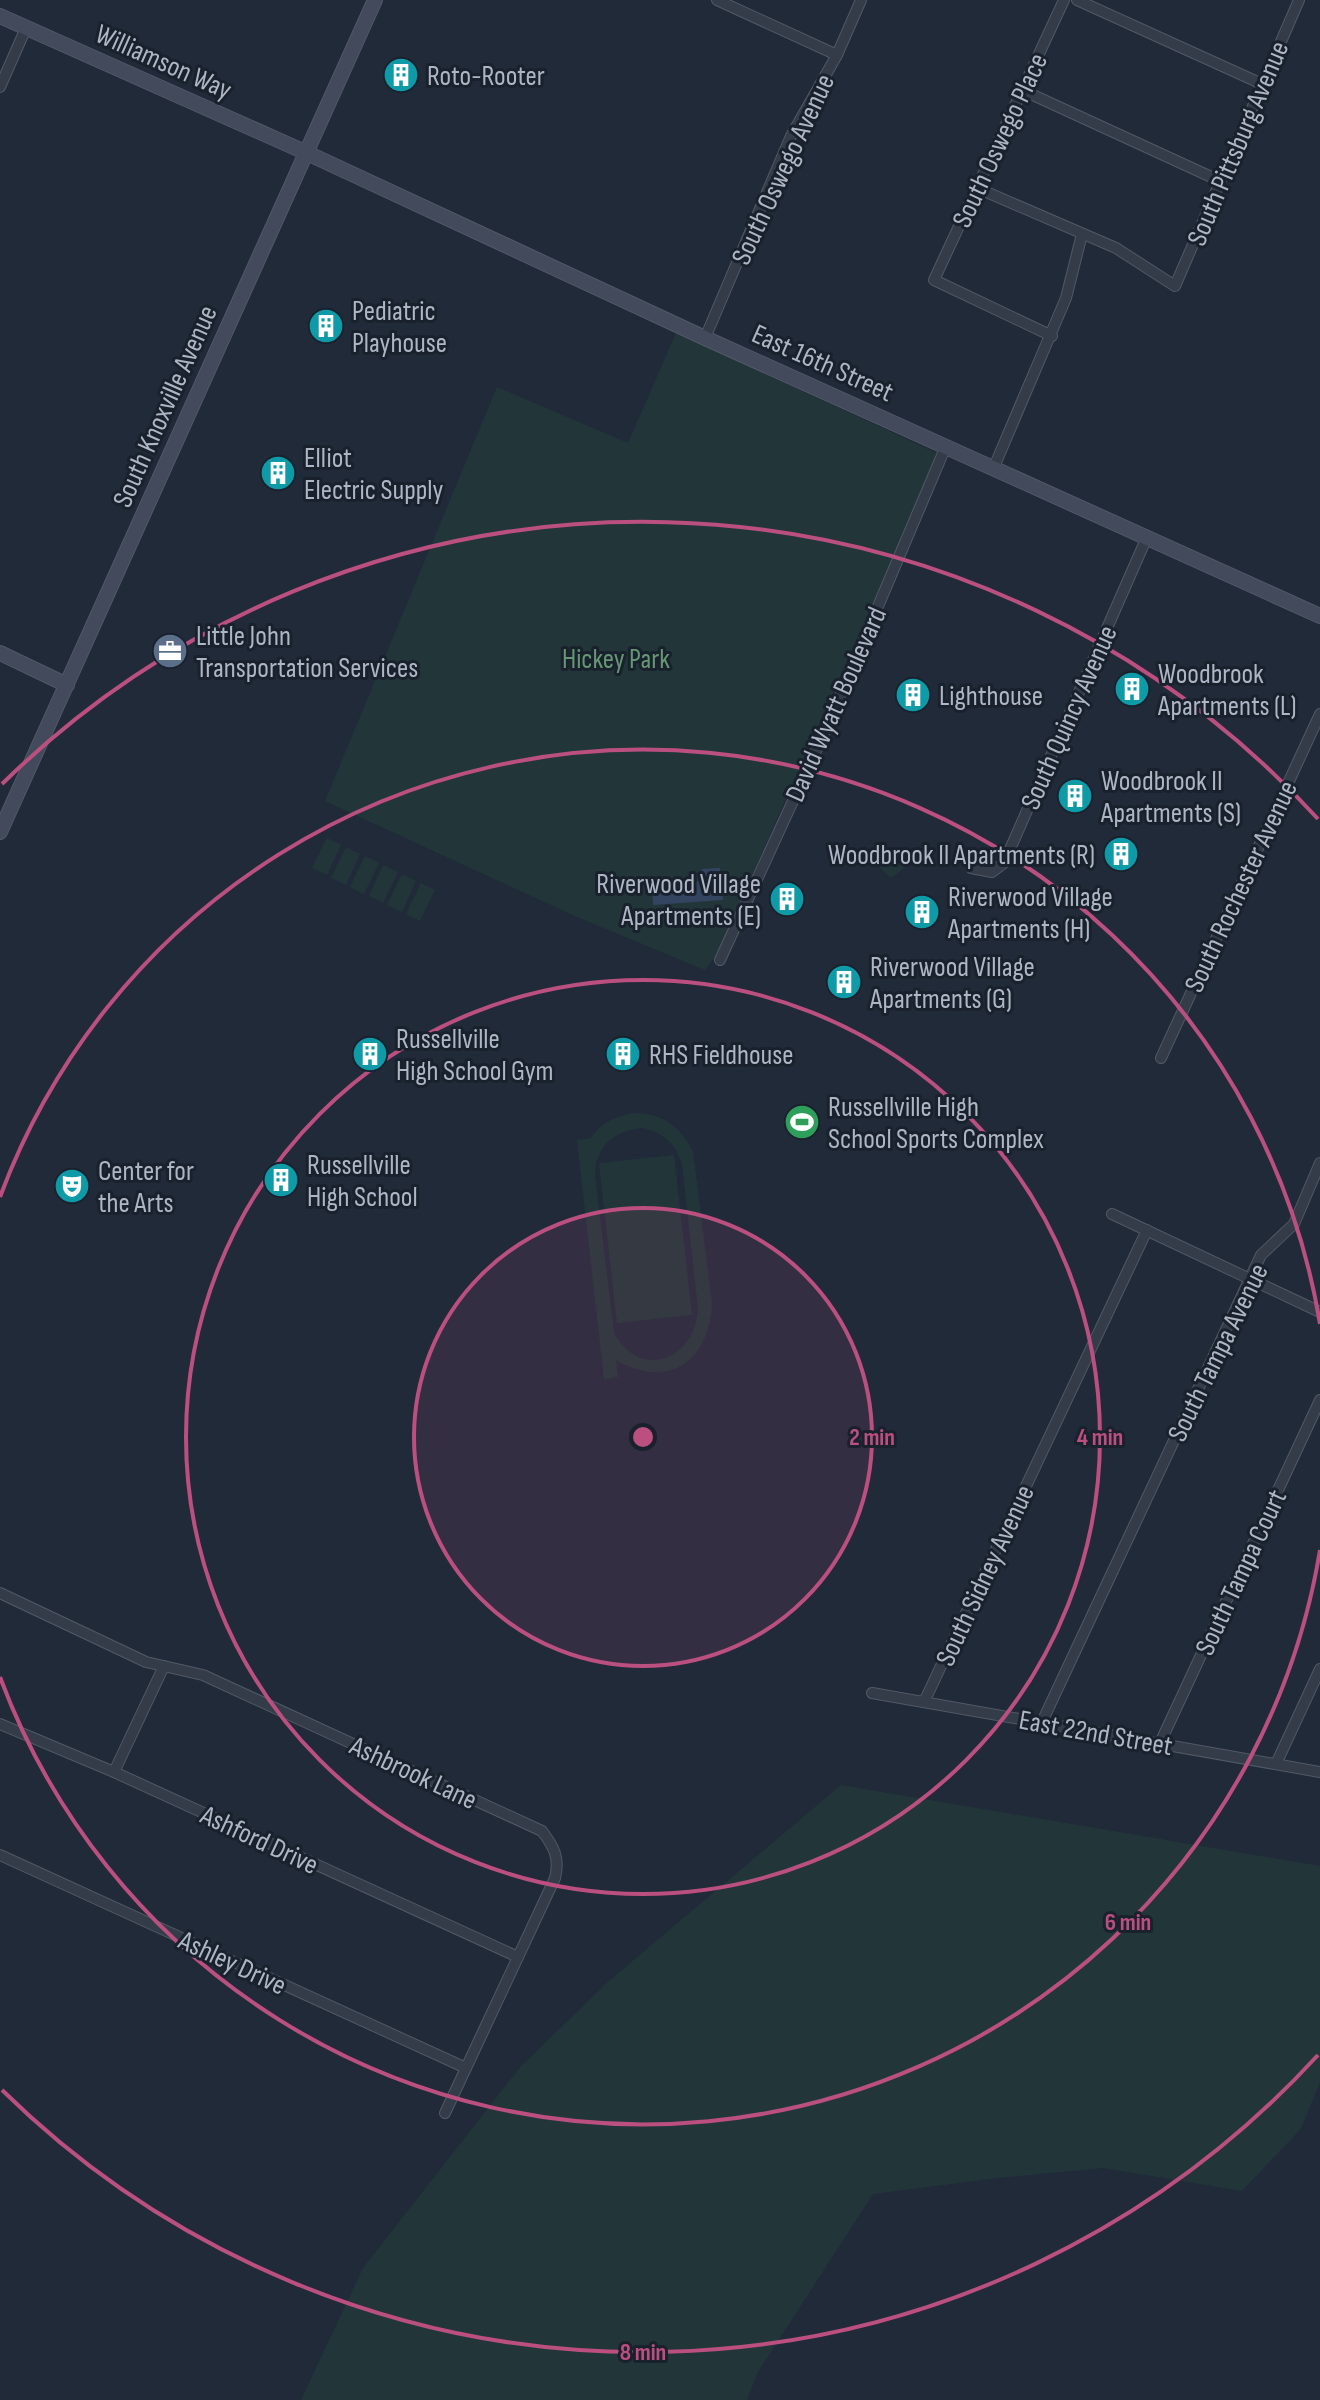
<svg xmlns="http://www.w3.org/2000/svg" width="1320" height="2400" font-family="'Sofia Sans Condensed',sans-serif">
<rect width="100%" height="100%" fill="#202a39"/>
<!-- green -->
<g fill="#22363a" fill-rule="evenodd">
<path d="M676,333L939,454L717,954L705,970L577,917L325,801L497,387L628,443Z"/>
<path d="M327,838L341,845L327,875L312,868Z"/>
<path d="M876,844L907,866L891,878L869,857Z"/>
<path d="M346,847L360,854L346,885L331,878Z"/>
<path d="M365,856L379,863L364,894L350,887Z"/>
<path d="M383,865L398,872L383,903L369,896Z"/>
<path d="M402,874L416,881L402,912L387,905Z"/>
<path d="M421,883L435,890L420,921L406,914Z"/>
<path d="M634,1113C663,1113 680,1127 693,1151L712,1304C709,1362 668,1390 616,1360L618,1377L604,1379L577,1140L591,1138C601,1122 617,1116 634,1113ZM642,1128C663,1132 676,1144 682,1164L698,1309C695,1360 640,1381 614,1333L595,1175C596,1145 614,1131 642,1128Z"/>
<path d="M674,1155L692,1315L617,1323L599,1163Z"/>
<path d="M841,1785L1320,1866V2082L1301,2129L1242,2191L1103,2168L998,2178L873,2194L758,2372L747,2400H301L363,2268L521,2066L610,1980Z"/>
</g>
<!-- water -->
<path fill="#334461" d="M720,868L723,900L653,905L652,885L703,881L702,869Z"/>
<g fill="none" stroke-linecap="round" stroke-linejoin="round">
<defs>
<g id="street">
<path d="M717,0L837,55"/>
<path d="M1077,0L1262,84"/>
<path d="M0,87L26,28"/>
<path d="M1022,90L1220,181"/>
<path d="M977,188L1116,248L1175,286L1299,0"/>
<path d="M1052,336L934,280L1064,0"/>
<path d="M705,338L791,136L837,55L861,0"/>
<path d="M994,467L1066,298L1082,234"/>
<path d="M971,868L992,872L1004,863L1147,537"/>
<path d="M720,960L826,729L946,446"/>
<path d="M1161,1058L1320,714"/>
<path d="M1112,1214L1320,1312"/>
<path d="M0,1593L146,1662L203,1675L542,1831C554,1847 560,1858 555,1878L445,2113"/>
<path d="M872,1693L1320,1772"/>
<path d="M924,1702L1147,1230"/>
<path d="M1042,1722L1261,1255L1294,1224L1320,1163"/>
<path d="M0,1724L114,1772L518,1957"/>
<path d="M1160,1743L1320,1400"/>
<path d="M1276,1764L1320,1669"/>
<path d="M114,1772L164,1666"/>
<path d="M0,1855L466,2068"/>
</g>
<g id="secondary">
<path d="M0,16L307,153L705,338L1320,616"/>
<path d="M0,653L67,685"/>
<path d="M0,832L375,0"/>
</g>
</defs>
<!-- street casing -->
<use href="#street" stroke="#515967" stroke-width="12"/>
<!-- secondary casing -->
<use href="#secondary" stroke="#515967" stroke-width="16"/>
<!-- street -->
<use href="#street" stroke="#343c49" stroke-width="10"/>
<!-- secondary -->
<use href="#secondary" stroke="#424a5c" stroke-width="14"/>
</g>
<!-- distance rings -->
<circle cx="643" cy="1437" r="229" fill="#bb4f80" fill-opacity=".12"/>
<g fill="none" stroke="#bb4f80" stroke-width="4">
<circle cx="643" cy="1437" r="229"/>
<circle cx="643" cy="1437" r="457"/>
<path d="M1320 1550A686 686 0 0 1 0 1677M0 1197A686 686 0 0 1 1320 1324"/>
<path d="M1318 2055A915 915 0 0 1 2 2090M2 784A915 915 0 0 1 1318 819"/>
</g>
<!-- icons -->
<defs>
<symbol id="building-disc" viewBox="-11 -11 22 22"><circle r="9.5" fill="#0f9aa8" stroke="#19212d"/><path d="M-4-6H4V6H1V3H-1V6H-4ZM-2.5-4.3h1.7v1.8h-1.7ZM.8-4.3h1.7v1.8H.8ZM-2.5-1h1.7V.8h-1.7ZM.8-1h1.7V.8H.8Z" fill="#fff"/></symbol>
<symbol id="office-disc" viewBox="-11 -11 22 22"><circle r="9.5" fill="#5c6f8a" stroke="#19212d"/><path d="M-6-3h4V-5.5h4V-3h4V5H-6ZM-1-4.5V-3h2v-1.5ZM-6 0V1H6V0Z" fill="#fff"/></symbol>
<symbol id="stadium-disc" viewBox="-11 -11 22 22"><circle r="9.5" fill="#2e9e5b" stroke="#19212d"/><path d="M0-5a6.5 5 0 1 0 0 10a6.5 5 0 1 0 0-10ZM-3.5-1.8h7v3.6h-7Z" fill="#fff"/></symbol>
<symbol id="theatre-disc" viewBox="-11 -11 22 22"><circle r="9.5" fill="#0f9aa8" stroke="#19212d"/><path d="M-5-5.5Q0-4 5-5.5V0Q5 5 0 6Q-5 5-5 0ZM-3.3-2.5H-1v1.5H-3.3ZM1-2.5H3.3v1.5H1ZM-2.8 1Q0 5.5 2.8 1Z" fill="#fff"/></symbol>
</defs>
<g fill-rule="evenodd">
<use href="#building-disc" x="381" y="55" width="40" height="40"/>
<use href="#building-disc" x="306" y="306" width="40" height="40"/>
<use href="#building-disc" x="258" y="453" width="40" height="40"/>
<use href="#office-disc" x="150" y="631" width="40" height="40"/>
<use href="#building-disc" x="1112" y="669" width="40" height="40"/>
<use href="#building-disc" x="893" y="675" width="40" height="40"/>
<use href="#building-disc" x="1055" y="776" width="40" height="40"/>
<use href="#building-disc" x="1101" y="834" width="40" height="40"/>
<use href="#building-disc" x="767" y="879" width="40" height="40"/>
<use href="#building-disc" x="902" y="892" width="40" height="40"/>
<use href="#building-disc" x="824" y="962" width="40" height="40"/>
<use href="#building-disc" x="350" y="1034" width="40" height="40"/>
<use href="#building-disc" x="603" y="1034" width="40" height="40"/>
<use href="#stadium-disc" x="782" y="1102" width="40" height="40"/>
<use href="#building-disc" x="261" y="1160" width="40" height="40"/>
<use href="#theatre-disc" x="52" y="1166" width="40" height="40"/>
</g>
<g text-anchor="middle" stroke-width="6" stroke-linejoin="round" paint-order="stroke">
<!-- street labels -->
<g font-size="28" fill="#aeb6c6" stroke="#19212d">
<text transform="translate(164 61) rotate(24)" y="10">Williamson Way</text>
<text transform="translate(999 140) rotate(-65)" y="10">South Oswego Place</text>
<text transform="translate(1237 143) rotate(-67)" y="10">South Pittsburg Avenue</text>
<text transform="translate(782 169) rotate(-65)" y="10">South Oswego Avenue</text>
<text transform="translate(823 362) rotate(24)" y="10">East 16th Street</text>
<text transform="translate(164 406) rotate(-66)" y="10">South Knoxville Avenue</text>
<text transform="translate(835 704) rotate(-66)" y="10">David Wyatt Boulevard</text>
<text transform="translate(1068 717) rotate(-66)" y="10">South Quincy Avenue</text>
<text transform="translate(1240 886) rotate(-65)" y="10">South Rochester Avenue</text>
<text transform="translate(1217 1352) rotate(-64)" y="10">South Tampa Avenue</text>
<text transform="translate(1240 1572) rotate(-65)" y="10">South Tampa Court</text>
<text transform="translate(984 1575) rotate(-65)" y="10">South Sidney Avenue</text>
<text transform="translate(1096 1732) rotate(10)" y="10">East 22nd Street</text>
<text transform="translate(414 1772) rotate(25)" y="10">Ashbrook Lane</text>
<text transform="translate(260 1839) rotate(25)" y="10">Ashford Drive</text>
<text transform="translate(233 1962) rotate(25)" y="10">Ashley Drive</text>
</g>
<!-- poi labels -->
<g font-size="28" fill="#aeb6c6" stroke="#19212d" text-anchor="start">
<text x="427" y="85">Roto-Rooter</text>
<text x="352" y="320">Pediatric<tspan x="352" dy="32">Playhouse</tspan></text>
<text x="304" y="467">Elliot<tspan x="304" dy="32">Electric Supply</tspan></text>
<text x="196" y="645">Little John<tspan x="196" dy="32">Transportation Services</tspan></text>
<text x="1158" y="683">Woodbrook<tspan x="1158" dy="32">Apartments (L)</tspan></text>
<text x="939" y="705">Lighthouse</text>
<text x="1101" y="790">Woodbrook II<tspan x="1101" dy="32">Apartments (S)</tspan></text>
<text x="1095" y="864" text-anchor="end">Woodbrook II Apartments (R)</text>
<text x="761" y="893" text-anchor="end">Riverwood Village<tspan x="761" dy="32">Apartments (E)</tspan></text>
<text x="948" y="906">Riverwood Village<tspan x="948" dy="32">Apartments (H)</tspan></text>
<text x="870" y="976">Riverwood Village<tspan x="870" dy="32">Apartments (G)</tspan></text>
<text x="396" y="1048">Russellville<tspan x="396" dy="32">High School Gym</tspan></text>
<text x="649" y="1064">RHS Fieldhouse</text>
<text x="828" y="1116">Russellville High<tspan x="828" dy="32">School Sports Complex</tspan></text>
<text x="307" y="1174">Russellville<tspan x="307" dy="32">High School</tspan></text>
<text x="98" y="1180">Center for<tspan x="98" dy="32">the Arts</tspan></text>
</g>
<!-- park labels -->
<g font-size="28" fill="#659773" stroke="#19212d">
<text x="616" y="668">Hickey Park</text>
</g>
</g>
<circle cx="643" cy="1437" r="12" fill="#bb4f80" stroke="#19212d" stroke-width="4"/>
<g font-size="24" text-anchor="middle" font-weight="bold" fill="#bb4f80" stroke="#19212d" stroke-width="6" stroke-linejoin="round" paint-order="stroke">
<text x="872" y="1445">2 min</text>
<text x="1100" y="1445">4 min</text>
<text x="1128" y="1930">6 min</text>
<text x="643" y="2360">8 min</text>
</g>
</svg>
